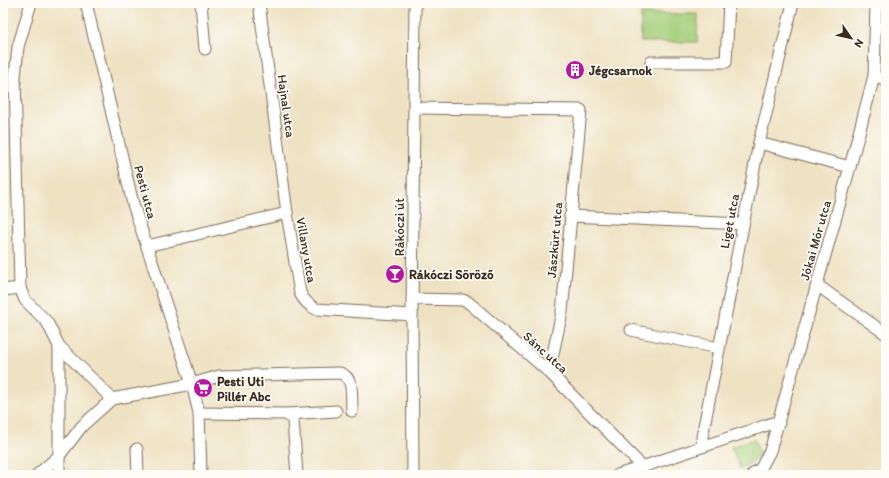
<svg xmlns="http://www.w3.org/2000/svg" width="889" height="478" font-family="Itim,sans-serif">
<rect width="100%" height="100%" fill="#fdfcf7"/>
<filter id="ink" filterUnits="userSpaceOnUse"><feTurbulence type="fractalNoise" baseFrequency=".025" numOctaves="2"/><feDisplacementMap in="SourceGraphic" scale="8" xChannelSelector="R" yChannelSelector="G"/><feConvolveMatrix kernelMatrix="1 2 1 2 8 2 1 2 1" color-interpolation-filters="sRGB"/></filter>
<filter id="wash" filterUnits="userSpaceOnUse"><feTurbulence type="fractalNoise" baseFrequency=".012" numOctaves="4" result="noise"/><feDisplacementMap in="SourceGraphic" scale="16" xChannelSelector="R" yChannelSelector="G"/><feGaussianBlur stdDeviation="0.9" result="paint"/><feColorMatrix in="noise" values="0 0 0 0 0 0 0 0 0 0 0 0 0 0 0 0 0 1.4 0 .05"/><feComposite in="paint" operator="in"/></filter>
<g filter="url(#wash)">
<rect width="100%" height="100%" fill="#efe2c3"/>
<!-- green -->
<g fill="#a5d07c" stroke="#707d4d">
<path d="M641,14H698L697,42H641Z"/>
<path d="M754,439L760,454L741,470L731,447Z"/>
</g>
</g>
<g filter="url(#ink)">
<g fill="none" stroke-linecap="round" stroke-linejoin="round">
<defs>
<g id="minor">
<path d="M31,3L18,47L15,77L20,288L25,300L47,322L59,346V475"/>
<path d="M86,3L133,204L192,384L199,413L201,475"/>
<path d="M201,3L205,49"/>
<path d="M259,3L287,213L300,293C304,301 308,305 316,309L412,315"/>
<path d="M651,62H726L729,3"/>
<path d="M874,76L886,81"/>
<path d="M414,108L581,110L562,312L549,372"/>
<path d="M759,143L850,167"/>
<path d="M570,216L743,224"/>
<path d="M147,246L287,213"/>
<path d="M817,285L886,334"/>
<path d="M3,290L20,288"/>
<path d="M412,299L462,300L468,302L549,372L637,461L639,467"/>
<path d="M631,330L719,348"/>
<path d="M59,346L112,399"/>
<path d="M199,413L287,414L336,411"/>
<path d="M287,414L293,420L297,475"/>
<path d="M703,446L702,437L759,143L793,3"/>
<path d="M137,449L138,475"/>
<path d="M37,475L59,456L82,426L112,399L192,384L219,376L340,373C355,378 351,397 352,411"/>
<path d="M413,475L412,315L415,3"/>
<path d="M618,475L773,423H779"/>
<path d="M752,475L761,468L770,451L850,167L874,76L876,3"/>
</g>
</defs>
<!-- minor casing -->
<use href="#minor" stroke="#7a6a58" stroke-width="13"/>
<!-- minor -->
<use href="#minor" stroke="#fff" stroke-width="11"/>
</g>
</g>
<!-- icons -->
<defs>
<symbol id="building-disc" viewBox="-11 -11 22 22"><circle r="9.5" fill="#b5179e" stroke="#fdfcf7"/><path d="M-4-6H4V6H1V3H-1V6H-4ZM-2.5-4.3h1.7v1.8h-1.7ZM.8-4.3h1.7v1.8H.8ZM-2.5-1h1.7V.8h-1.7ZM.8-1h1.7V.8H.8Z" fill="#fff"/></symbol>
<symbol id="bar-disc" viewBox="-11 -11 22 22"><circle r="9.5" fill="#b5179e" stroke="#fdfcf7"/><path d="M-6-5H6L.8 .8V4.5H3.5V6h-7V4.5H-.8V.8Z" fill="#fff"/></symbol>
<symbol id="supermarket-disc" viewBox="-11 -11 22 22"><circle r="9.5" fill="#b5179e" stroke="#fdfcf7"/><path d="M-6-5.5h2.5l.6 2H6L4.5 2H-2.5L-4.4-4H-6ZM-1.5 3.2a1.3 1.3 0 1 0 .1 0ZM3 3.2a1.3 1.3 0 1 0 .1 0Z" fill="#fff"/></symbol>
</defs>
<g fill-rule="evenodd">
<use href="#building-disc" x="564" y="59" width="22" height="22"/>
<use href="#bar-disc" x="384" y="263" width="22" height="22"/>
<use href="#supermarket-disc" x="192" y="377" width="22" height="22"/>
</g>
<g text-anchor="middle" stroke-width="3.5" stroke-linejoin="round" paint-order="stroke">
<!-- poi labels -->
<g font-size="13" font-weight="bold" fill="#3b2a1e" stroke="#fdfcf7" text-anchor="start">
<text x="589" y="75">Jégcsarnok</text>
<text x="409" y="279">Rákóczi Söröző</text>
<text x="217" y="386">Pesti Uti<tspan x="217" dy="15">Pillér Abc</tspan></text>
</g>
<!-- street labels -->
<g font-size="13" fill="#3b2a1e" stroke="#fdfcf7">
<text transform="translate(287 106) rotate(82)" y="5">Hajnal utca</text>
<text transform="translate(146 192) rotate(75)" y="5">Pesti utca</text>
<text transform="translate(729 221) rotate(-79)" y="5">Liget utca</text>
<text transform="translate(399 227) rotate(-90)" y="5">Rákóczi út</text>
<text transform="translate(554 240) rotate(-85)" y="5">Jászkürt utca</text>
<text transform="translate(815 240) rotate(-74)" y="5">Jókai Mór utca</text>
<text transform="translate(307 250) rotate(80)" y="5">Villany utca</text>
<text transform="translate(546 352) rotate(42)" y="5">Sánc utca</text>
</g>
</g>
<!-- margin -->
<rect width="889" height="478" fill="none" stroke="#fdfcf7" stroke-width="16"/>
<!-- north arrow -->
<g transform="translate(851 38) rotate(124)" stroke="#fdfcf7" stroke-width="3" paint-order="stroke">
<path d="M0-3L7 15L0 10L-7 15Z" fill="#3b2a1e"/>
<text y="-6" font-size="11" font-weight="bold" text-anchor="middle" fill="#3b2a1e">N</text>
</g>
</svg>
